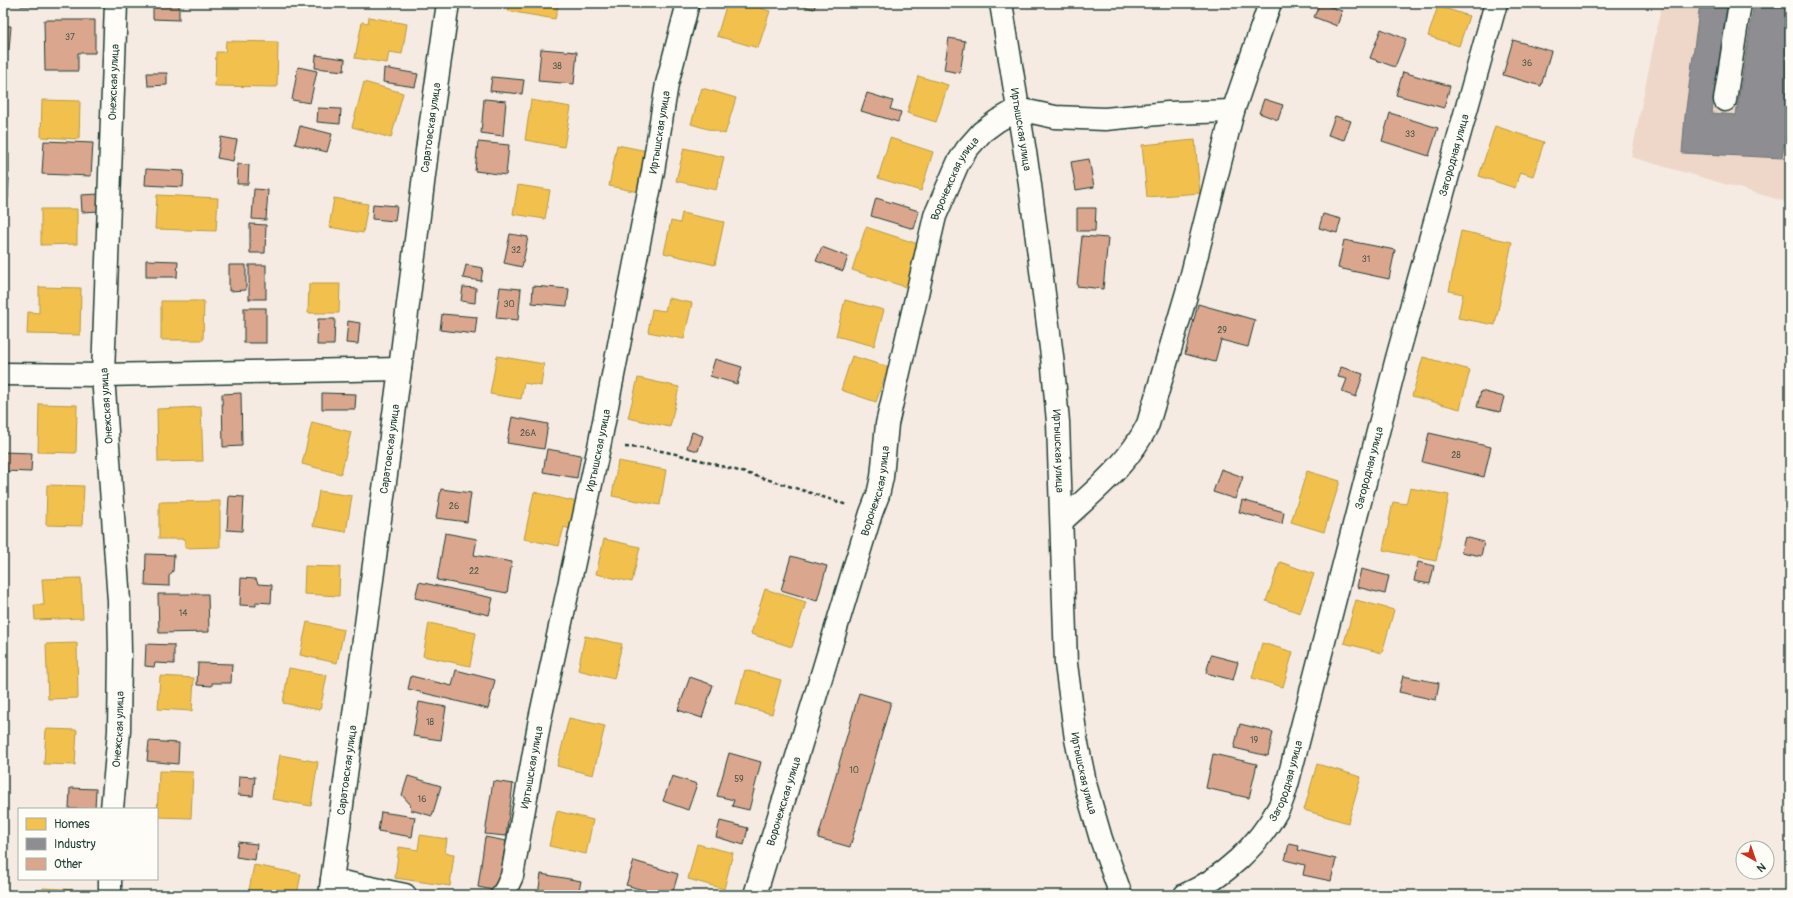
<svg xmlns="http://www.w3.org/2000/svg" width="1793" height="898" font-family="Pangolin,sans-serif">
<rect width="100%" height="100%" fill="#f6ebe2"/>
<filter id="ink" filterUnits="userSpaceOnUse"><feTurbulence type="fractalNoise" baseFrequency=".025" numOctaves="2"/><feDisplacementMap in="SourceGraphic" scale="8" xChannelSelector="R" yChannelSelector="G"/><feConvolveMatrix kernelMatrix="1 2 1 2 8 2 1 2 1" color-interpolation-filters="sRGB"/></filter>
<g filter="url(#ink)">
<!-- built -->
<path fill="#eed7c9" d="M1662,3H1790V203L1631,157Z"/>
<!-- homes -->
<g fill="#f2c14e" stroke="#b39946">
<path d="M510,3H559L555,19L508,11Z"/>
<path d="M727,3H745L770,11L758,48L717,36Z"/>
<path d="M1438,6L1469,16L1459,46L1428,36Z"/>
<path d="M369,17L407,24L402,54L389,52L387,63L355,58L362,22L368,23Z"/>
<path d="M226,41L278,42L277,87L215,86L216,52H225Z"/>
<path d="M918,76L948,85L936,122L907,113Z"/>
<path d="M364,82L403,93L391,138L352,127Z"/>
<path d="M702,88L736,98L725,134L691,124Z"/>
<path d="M42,100L80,101L79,139L41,137Z"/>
<path d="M531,100L571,107L564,147L525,140Z"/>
<path d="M1495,126L1544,142L1533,176L1520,172L1515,188L1479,176Z"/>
<path d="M890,138L933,152L921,191L878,178Z"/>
<path d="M1195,140L1200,193L1147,197L1142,145Z"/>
<path d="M617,145L647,151L638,192L609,186Z"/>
<path d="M684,148L724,157L716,190L676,181Z"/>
<path d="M518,185L550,190L545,219L513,214Z"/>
<path d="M157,195L218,198L216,231L155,229Z"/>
<path d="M334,198L368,204L363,233L329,227Z"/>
<path d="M41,209H77V244L41,245Z"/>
<path d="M682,213L724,222L715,265L664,253L671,221L680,223Z"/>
<path d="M866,227L918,244L910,265L916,267L909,288L852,270Z"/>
<path d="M1461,231L1512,242L1495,325L1458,318L1463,294L1449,291Z"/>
<path d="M309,284H340L339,313H308Z"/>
<path d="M39,287L81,288L80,335L27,334L28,312L39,313Z"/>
<path d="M668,298L692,303L684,339L648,332L652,309L665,311Z"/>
<path d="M845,300L884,310L874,346L836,336Z"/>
<path d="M161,301H204L203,340H161Z"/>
<path d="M497,356L544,364L541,386L524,383L521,399L490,394Z"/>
<path d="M852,356L888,367L876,402L841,390Z"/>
<path d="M1423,357L1470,370L1460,409L1412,396Z"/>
<path d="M638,378L679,387L670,427L628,418Z"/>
<path d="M39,404L77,405L76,453L38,452Z"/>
<path d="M201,407L203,461L158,462L157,409Z"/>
<path d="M312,422L351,432L341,474L302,464Z"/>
<path d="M618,461L666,470L660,505L612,496Z"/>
<path d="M1307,471L1340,481L1324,532L1291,522Z"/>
<path d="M47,485L84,486L82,526L46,525Z"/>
<path d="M1410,488L1449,495L1436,561L1383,550L1393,502L1406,504Z"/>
<path d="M319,491L352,496L346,532L313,526Z"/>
<path d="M534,492L577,502L570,529L564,527L559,546L524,539Z"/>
<path d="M220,501V547L185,548V539H159V502Z"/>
<path d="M604,539L640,547L632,582L596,574Z"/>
<path d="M1280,562L1314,574L1300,613L1266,601Z"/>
<path d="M305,566L340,567L339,596L304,594Z"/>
<path d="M81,578L83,618L35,620L34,605H44L42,579Z"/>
<path d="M765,589L806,602L792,647L751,634Z"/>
<path d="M1356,600L1394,610L1382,653L1344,643Z"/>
<path d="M307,622L344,630L337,663L300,655Z"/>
<path d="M429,623L476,633L470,666L423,656Z"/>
<path d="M585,636L622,644L614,679L578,670Z"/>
<path d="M77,643L78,698L48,699L46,644Z"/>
<path d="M1262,643L1293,652L1283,687L1252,678Z"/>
<path d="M289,668L327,675L320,710L283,703Z"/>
<path d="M745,670L781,680L772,714L736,704Z"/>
<path d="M160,676L194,678L192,711L158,709Z"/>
<path d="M569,718L605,726L593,775L557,766Z"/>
<path d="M46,729L77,730L75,765L44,764Z"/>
<path d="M280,755L318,762L311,806L272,799Z"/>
<path d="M1317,764L1361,777L1348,823L1304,810Z"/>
<path d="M159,771L193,772L191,818L157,817Z"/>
<path d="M557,811L593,820L586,854L549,846Z"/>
<path d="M420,835L447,839L445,853L454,854L450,886L395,878L399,847L418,850Z"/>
<path d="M697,844L733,853L724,889L688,879Z"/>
<path d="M254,865L301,874L297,895H248Z"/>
<path d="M43,888L77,890V895H43Z"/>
</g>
<!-- industry -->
<path fill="#8d8d92" stroke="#6c7576" d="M1700,3H1727L1712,113L1736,115L1754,3H1790V106L1782,158L1682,153L1685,116Z"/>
<!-- building -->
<g fill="#daa78e" stroke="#1f3d34">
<rect x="21" y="3" width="57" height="3"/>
<path d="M153,3H179V20L153,19Z"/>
<path d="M793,3H816L814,9Z"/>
<path d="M1320,3L1342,11L1337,26L1314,17Z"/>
<path d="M44,20H95V53H78V71H45Z"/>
<path d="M3,26H11L9,50L3,49Z"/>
<path d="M1381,29L1406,39L1395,67L1370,58Z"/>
<path d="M949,38L965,41L960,73L944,70Z"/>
<path d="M1513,40L1551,51L1541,86L1503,75Z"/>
<path d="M541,49L577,52L574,84L538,81Z"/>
<path d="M316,55L345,59L344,71L315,68Z"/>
<path d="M298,67L317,71L310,103L292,100Z"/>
<path d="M384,68L418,74L415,87L383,82Z"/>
<path d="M1403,72L1450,86L1444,108L1396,95Z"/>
<path d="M147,73H167V85L148,86Z"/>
<path d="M492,77L524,80L522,94L490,91Z"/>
<path d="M867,93L893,101L890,109L901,112L898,122L861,111Z"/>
<path d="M484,99L506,101L503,136L481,133Z"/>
<path d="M1264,99L1283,105L1278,120L1259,113Z"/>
<path d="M318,108L341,109L340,124L317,122Z"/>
<path d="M1390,113L1438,128L1429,156L1382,141Z"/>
<path d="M1335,116L1351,121L1344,140L1328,135Z"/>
<path d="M300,126L332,134L327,152L295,144Z"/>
<path d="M221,137L237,140L233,161L217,158Z"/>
<path d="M44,141L93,143L91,176L42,174Z"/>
<path d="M478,142L509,145L506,175L475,171Z"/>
<rect x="3" y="154" width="6" height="19"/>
<path d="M1089,159L1094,187L1076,190L1071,162Z"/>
<path d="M238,164L249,165L248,184H237Z"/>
<path d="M146,169L184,171L183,187L145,185Z"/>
<path d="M3,178H9L8,199H3Z"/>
<path d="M254,189L268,190L266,220L252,219Z"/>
<path d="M100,194V211L82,212L81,195Z"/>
<path d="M876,198L919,211L914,229L871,216Z"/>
<rect x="3" y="204" width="2" height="19"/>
<path d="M373,204L397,206L395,221L372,219Z"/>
<path d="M1077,208H1096L1095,231H1077Z"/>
<path d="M1323,214L1341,219L1337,233L1319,228Z"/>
<path d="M250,224L266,225L265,253H250Z"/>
<path d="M510,234L528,237L522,267L504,263Z"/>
<path d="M1082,236L1108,238L1103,289L1077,286Z"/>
<path d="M1344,240L1395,250L1389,279L1338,268Z"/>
<path d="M822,247L848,257L843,271L816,261Z"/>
<path d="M146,260L178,261L177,277H146Z"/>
<path d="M229,265H246V290L229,291Z"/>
<rect x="249" y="265" width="17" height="34"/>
<path d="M466,265L483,268L481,281L463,278Z"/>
<path d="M533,286L569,289L567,306L532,303Z"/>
<path d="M463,287L476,288L475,303L461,301Z"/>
<path d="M500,287L521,289L518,320L496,318Z"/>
<path d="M1198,304L1255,320L1248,347L1221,340L1215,362L1185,354Z"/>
<rect x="244" y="308" width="22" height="35"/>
<path d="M442,314L477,317L475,334L440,330Z"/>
<path d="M318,319H335L334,345H317Z"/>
<path d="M348,321L360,323L358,344L346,343Z"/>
<path d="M715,359L742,367L737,384L710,376Z"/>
<path d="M1341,367L1363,374L1356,397L1342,392L1347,379L1338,377Z"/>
<path d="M1481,391L1504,397L1500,412L1477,407Z"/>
<path d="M241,393L242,446L223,447L222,394Z"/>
<path d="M322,393L356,394L355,409H322Z"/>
<path d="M512,417L548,424L544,449L507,443Z"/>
<path d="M692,432L703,436L698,451L687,448Z"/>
<path d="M1429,433L1491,447L1484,477L1422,462Z"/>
<path d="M547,449L581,455L577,478L543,472Z"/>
<path d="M3,452L32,453L31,472L3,471Z"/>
<path d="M1221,469L1243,477L1235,499L1213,492Z"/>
<path d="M441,489L471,493L467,522L436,518Z"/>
<path d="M229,496L244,497L242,531L227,530Z"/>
<path d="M1242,500L1284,512L1282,524L1239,512Z"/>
<path d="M445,533L477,539L474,555L512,562L507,593L437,580Z"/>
<path d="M1465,537L1484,542L1481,556L1461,552Z"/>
<path d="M146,554L174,555L173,571L169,576V586L145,585Z"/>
<path d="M791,556L827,566L817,601L781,590Z"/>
<path d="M1418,562L1434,566L1430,584L1414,581Z"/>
<path d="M1361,569L1389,576L1385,594L1357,587Z"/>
<path d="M241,578L256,579L258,584L272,585L271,603L256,602V606L240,605Z"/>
<path d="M419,582L493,598L489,615L415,598Z"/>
<path d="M158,594H208L209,632L159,633Z"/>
<path d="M146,644L174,645V664L155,663L154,667L145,666Z"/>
<path d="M1211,655L1238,662L1233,680L1206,673Z"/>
<path d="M198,663L232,664L231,683H212V686L197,685Z"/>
<path d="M456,670L495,680L488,709L408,689L411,676L452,686Z"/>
<path d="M1403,676L1439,683L1436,700L1399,692Z"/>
<path d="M690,677L713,685L702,718L678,710Z"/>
<path d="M859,693L891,702L850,847L818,838Z"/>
<path d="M419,702L446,707L441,740L413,736Z"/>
<path d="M1240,724L1273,732L1268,756L1234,748Z"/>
<path d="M149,741L179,743L178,764L147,761Z"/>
<path d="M729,753L761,762L749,810L732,806L734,800L717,796Z"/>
<path d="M1213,754L1257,764L1249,798L1206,788Z"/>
<path d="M239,776L255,777L253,796L238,795Z"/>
<path d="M408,776L441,786L432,816L411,810L410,804L402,795Z"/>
<path d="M672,776L697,784L688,810L663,801Z"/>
<path d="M493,781L513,784L506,836L485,834Z"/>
<path d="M70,788L96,789L95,809H69Z"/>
<path d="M381,812L415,817L412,837L378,831Z"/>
<path d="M720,821L748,828L744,845L716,837Z"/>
<path d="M485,837L506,841L498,891L478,887Z"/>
<path d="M238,842L257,844L255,860L236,857Z"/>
<path d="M1289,844L1299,846L1298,850L1336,859L1331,881L1303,875L1305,865L1285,860Z"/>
<path d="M634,861L678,874L672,895H660L626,885Z"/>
<path d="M541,874L581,881L578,895H538Z"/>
</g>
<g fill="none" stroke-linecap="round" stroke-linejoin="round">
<defs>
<g id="minor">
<path d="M1725,100L1740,3"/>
<path d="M3,374L103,375L400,369"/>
<path d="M1062,521C1094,491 1129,464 1148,424L1190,282L1233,111L1270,3"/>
<path id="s1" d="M112,809L119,731L120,652L119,601L103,375L116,3"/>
<path d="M110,879V895"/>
<path d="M332,880L405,895"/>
<path id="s2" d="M330,895L400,369L428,143L448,3"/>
<path id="s3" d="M502,895L506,889L512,876L540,719L599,447L653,171L667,84L688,3"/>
<path id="s4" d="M755,895L871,513L878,495L882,477L887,424L935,216L958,163L967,149L982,132L997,121L1018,109L1055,117L1105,119L1168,113L1233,111"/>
<path id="s5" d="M1185,895C1223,878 1258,846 1278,809C1283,801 1285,790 1288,781L1397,358L1496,3"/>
</g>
<g id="major">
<path id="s6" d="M1001,3L1029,177L1052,356L1058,422L1066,664L1076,739L1086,787L1101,839L1121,895"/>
</g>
</defs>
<!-- minor casing -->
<use href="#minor" stroke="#1f3d34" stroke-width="25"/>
<!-- major casing -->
<use href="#major" stroke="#1f3d34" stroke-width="25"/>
<!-- path -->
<path stroke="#1f3d34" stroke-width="2.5" stroke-dasharray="4 3" stroke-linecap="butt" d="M625,447C657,448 690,457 721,466C764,478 806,491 847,505"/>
<!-- minor -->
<use href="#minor" stroke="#fdfcf7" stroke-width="22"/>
<!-- major -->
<use href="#major" stroke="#fdfcf7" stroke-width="22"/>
</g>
</g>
<g text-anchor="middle" stroke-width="4" stroke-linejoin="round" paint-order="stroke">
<!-- number labels -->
<g font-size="9" fill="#4e584a">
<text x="70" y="40">37</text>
<text x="1527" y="66">36</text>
<text x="557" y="69">38</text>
<text x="1410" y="137">33</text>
<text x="516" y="253">32</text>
<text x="1366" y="262">31</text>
<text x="509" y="307">30</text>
<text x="1222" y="333">29</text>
<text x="528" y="436">26А</text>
<text x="1456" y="458">28</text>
<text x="454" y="509">26</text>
<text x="474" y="574">22</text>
<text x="183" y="616">14</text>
<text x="430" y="725">18</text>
<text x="1254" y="743">19</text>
<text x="854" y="773">10</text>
<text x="739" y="782">59</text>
<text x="422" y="802">16</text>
</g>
<!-- street labels -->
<g font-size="11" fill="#1f3d34" stroke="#fdfcf7">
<text dy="4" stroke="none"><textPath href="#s1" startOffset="728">Онежская улица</textPath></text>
<text dy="4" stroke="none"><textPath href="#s2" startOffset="774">Саратовская улица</textPath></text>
<text dy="4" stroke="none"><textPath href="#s6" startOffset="128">Иртышская улица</textPath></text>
<text dy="4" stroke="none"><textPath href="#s3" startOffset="780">Иртышская улица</textPath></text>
<text dy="4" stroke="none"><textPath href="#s5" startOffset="806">Загородная улица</textPath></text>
<text dy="4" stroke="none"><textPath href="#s4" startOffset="746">Воронежская улица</textPath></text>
<text transform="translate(106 406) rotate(-94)" y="4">Онежская улица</text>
<text dy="4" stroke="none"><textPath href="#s2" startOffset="450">Саратовская улица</textPath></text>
<text dy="4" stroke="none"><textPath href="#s3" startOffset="456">Иртышская улица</textPath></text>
<text dy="4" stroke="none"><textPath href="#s6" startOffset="452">Иртышская улица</textPath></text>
<text dy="4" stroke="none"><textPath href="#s5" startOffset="482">Загородная улица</textPath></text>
<text dy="4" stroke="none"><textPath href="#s4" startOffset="422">Воронежская улица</textPath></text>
<text dy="4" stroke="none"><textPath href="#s1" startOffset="80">Онежская улица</textPath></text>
<text dy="4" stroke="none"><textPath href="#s3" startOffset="132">Иртышская улица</textPath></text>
<text dy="4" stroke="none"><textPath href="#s2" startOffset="126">Саратовская улица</textPath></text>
<text dy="4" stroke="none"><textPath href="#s6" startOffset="776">Иртышская улица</textPath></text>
<text dy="4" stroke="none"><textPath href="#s5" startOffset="158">Загородная улица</textPath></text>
<text dy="4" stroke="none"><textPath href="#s4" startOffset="98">Воронежская улица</textPath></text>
</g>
</g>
<!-- margin -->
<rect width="1793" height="898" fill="none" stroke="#fdfcf7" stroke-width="16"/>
<rect x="8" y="8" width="1777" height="882" fill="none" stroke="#1f3d34" stroke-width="1.5" filter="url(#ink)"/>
<!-- legend -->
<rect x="18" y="808" width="140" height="72" fill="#fdfcf7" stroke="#a4b0a9"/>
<rect x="26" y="818" width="20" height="12" fill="#f2c14e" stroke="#a4b0a9"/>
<text x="54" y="828" font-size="12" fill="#1f3d34">Homes</text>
<rect x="26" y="838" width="20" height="12" fill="#8d8d92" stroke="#a4b0a9"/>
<text x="54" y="848" font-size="12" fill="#1f3d34">Industry</text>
<rect x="26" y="858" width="20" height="12" fill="#daa78e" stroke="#a4b0a9"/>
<text x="54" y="868" font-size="12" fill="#1f3d34">Other</text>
<!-- north arrow -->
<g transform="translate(1755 860) rotate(140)"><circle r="19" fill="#fdfcf7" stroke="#a4b0a9"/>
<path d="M0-3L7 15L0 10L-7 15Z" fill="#c8321e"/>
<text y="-6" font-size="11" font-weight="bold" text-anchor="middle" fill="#1f3d34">N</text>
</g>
</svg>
